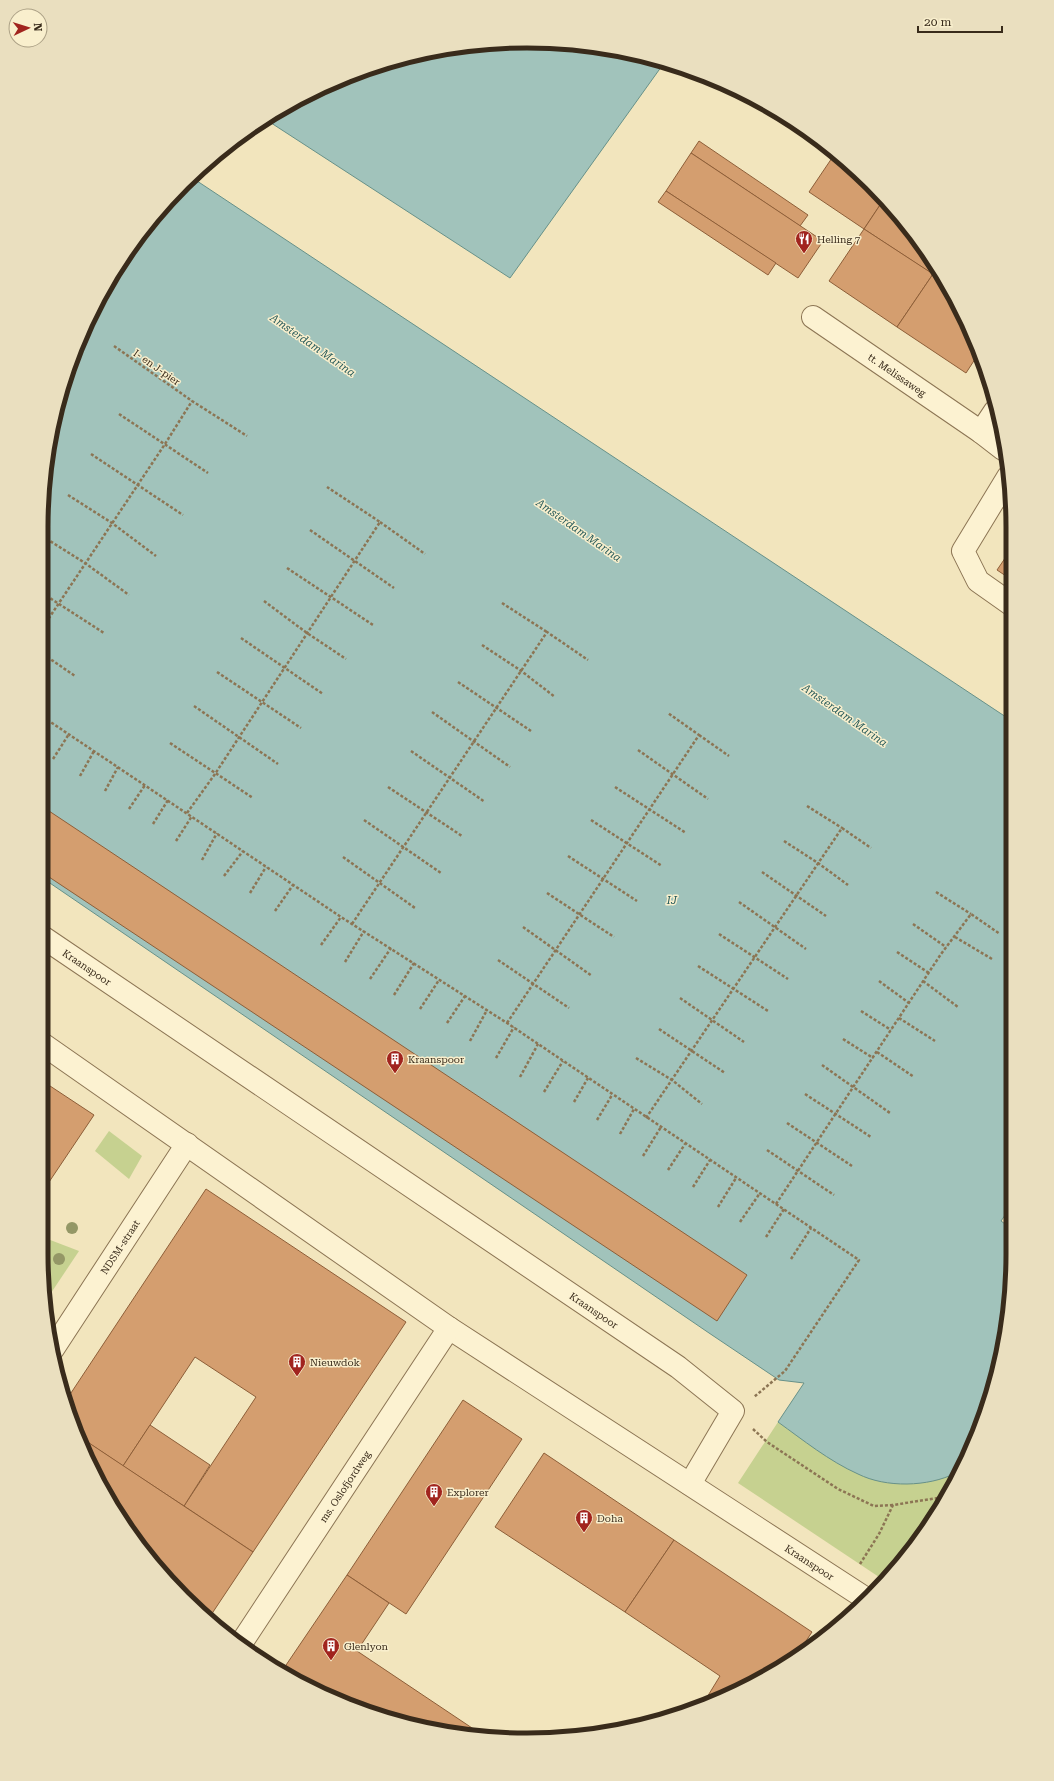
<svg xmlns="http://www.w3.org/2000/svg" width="1054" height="1781" font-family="'Roboto Serif',serif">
<rect width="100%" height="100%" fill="#f2e5bd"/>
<!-- green -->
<g fill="#c6d190">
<path d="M109,1131L142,1156L129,1179L95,1151Z"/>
<path d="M45,1238L79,1251L45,1302Z"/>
<path d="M778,1422C826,1455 864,1492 927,1481C937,1479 947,1477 956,1473L931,1524L885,1581L738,1483Z"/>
</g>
<!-- water -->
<g fill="#a1c3bb" stroke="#679189">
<path d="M527,41L622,50L664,63L510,278L265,119L341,78L432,50Z"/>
<path d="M191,177L1012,721V1205L1001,1221L1012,1229V1286L987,1410L956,1473C928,1487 886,1488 858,1474C829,1461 803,1440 778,1422L804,1383L779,1380L709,1333L44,879L42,495L67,371L123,257L184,183Z"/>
</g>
<!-- building -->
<g fill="#d49e6f" stroke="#8d5e38">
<path d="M699,141L808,215L800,226L691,153Z"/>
<path d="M691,153L823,241L798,278L666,191Z"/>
<path d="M834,155L884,199L864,229L809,192Z"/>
<path d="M666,191L776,263L768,275L658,202Z"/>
<path d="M884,199L892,206L946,283L864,229Z"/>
<path d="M864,229L933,274L897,327L829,281Z"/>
<path d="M933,274L948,285L979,353L966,373L897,327Z"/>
<path d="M1012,548V580L997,570Z"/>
<path d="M43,807L747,1275L717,1321L43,873Z"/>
<path d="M44,1082L94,1115L45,1188Z"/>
<path d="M206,1189L406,1322L253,1552L184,1506L256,1397L195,1357L123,1466L77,1435L65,1402Z"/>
<path d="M463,1400L522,1439L406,1614L347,1575Z"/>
<path d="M150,1425L210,1465L184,1506L123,1466Z"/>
<path d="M77,1435L253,1552L209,1618L141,1550L91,1469Z"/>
<path d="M544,1453L674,1540L625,1612L495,1527Z"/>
<path d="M674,1540L812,1632L796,1656L742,1690L701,1707L720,1676L625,1612Z"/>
<path d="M347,1575L389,1603L357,1651L484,1736L432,1731L371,1714L312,1690L282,1671Z"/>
</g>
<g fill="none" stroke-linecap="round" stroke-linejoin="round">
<defs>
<g id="minor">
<path id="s1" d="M813,317L981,432L1003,449"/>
<path d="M981,432L995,411"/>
<path d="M1008,477L963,551L978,581L1012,605"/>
<path id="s2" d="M44,938L678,1367L733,1411L690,1484"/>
<path id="s3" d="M44,1045L449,1328L868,1600"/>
<path id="s4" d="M53,1349L187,1144"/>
<path id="s5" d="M240,1645L449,1328"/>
</g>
</defs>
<!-- minor casing -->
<use href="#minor" stroke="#8c7554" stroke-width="24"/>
<!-- path -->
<g stroke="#8c7554" stroke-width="2.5" stroke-dasharray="3 2" stroke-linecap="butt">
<path d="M114,346L192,401L247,436"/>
<path d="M119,414L208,473"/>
<path d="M91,454L183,515"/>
<path d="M68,495L112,523L156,556"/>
<path d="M380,522L425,554"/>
<path d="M310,530L394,588"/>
<path d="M42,536L85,563L129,595"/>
<path d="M287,568L373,625"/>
<path d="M42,593L104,633"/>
<path d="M264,601L307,633L346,659"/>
<path d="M502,603L547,632"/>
<path d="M43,627L165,444L192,401"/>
<path d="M241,638L323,694"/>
<path d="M482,645L520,670L555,697"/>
<path d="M43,654L75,676"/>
<path d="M217,672L301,728"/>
<path d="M458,682L531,731"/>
<path d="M194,706L278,764"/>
<path d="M432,712L510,767"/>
<path d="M43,717L341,917L507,1023L859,1260L785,1371L754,1397"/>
<path d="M699,735L729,756"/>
<path d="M170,743L253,798"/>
<path d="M638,750L708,799"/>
<path d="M411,751L485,802"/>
<path d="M53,759L69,734"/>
<path d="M80,776L94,751"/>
<path d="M388,787L462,836"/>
<path d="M615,787L686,833"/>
<path d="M105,791L118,767"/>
<path d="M807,806L842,828"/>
<path d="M129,809L145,785"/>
<path d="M187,813L215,774L380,522L327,487"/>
<path d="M364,820L441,873"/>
<path d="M591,820L662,866"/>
<path d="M153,824L168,800"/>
<path d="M176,841L192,816"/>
<path d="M784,841L818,863L848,885"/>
<path d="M568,856L637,901"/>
<path d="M343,857L415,908"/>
<path d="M202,860L217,833"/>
<path d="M762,872L826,916"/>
<path d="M224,876L243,851"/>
<path d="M936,892L971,914"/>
<path d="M250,893L266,867"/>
<path d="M547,893L614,937"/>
<path d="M739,902L806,949"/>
<path d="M275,911L293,885"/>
<path d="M352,924L547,632L588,660"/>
<path d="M913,924L946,947"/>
<path d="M523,927L592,976"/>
<path d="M719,934L788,979"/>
<path d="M955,937L992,959"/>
<path d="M321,945L341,917"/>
<path d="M897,952L929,973"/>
<path d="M498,960L569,1008"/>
<path d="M345,962L364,931"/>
<path d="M698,966L768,1011"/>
<path d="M370,979L391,948"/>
<path d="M879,981L909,1003"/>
<path d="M923,981L958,1007"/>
<path d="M394,995L414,963"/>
<path d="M680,998L744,1042"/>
<path d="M420,1009L439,980"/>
<path d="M861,1011L891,1030"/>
<path d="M899,1018L935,1041"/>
<path d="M447,1023L465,996"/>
<path d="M507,1023L699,735L668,713"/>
<path d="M659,1029L725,1073"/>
<path d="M843,1039L873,1058"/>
<path d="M470,1041L487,1010"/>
<path d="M877,1052L914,1077"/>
<path d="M496,1058L514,1027"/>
<path d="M636,1058L672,1080L702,1104"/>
<path d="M822,1065L890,1113"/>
<path d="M520,1077L538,1044"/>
<path d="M544,1092L563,1061"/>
<path d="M805,1094L871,1137"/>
<path d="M574,1102L588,1078"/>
<path d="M646,1118L842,828L871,848"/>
<path d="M597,1120L612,1095"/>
<path d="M787,1123L852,1166"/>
<path d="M620,1134L634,1109"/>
<path d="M767,1150L834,1195"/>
<path d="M643,1156L661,1127"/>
<path d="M668,1170L685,1144"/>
<path d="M693,1187L710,1160"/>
<path d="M776,1204L941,954L971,914L1000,934"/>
<path d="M718,1207L736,1178"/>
<path d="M740,1222L760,1193"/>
<path d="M766,1237L784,1209"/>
<path d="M791,1259L811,1228"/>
<path d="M753,1429L767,1442L838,1489L874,1506L893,1505"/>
<path d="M860,1564L879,1534L893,1505L944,1497"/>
</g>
<!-- minor -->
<use href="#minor" stroke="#fcf2d1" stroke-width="22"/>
</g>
<!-- trees -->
<g fill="#949766">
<circle cx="72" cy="1228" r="6"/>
<circle cx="59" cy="1259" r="6"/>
</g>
<!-- icons -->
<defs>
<symbol id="restaurant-pin" viewBox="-11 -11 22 30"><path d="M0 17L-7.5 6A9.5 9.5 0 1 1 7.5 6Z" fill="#a1241e" stroke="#f9efcd"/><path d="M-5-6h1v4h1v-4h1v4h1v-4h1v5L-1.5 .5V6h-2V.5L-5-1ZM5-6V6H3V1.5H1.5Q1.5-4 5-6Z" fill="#fff"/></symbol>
<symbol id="building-pin" viewBox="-11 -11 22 30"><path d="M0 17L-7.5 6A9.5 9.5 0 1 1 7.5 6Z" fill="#a1241e" stroke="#f9efcd"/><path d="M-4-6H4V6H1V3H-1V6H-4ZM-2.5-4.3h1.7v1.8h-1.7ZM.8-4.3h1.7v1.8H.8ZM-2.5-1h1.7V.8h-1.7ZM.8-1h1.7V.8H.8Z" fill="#fff"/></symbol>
</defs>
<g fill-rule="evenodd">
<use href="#restaurant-pin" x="794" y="229" width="20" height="27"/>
<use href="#building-pin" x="385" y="1049" width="20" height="27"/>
<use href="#building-pin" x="287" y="1352" width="20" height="27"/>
<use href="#building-pin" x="424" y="1482" width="20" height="27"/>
<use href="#building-pin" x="574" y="1508" width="20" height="27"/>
<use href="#building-pin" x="321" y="1636" width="20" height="27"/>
</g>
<g text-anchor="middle" stroke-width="3" stroke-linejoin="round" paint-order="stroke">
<!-- poi labels -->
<g font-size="10" fill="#392b1b" stroke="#f9efcd" text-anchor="start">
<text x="817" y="243">Helling 7</text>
<text x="408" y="1063">Kraanspoor</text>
<text x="310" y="1366">Nieuwdok</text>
<text x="447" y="1496">Explorer</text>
<text x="597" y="1522">Doha</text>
<text x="344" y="1650">Glenlyon</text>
</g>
<!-- street labels -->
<g font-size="10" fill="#392b1b" stroke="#f9efcd">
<text transform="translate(157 367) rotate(35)" y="4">I- en J-pier</text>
<text dy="4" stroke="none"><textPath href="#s1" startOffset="102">tt. Melissaweg</textPath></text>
<text dy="4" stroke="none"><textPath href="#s2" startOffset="52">Kraanspoor</textPath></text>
<text dy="4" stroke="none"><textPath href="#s4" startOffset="122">NDSM-straat</textPath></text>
<text dy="4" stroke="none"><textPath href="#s2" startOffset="664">Kraanspoor</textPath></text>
<text dy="4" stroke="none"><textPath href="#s5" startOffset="190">ms. Oslofjordweg</textPath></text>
<text dy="4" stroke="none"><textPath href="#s3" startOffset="924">Kraanspoor</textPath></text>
</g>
<!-- water labels -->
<g font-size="11" font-style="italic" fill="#285b5a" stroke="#f9efcd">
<text transform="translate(313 345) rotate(35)" y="4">Amsterdam Marina</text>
<text transform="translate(579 530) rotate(35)" y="4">Amsterdam Marina</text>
<text transform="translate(845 715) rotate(35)" y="4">Amsterdam Marina</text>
<text x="672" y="904">IJ</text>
</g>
</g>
<!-- crop -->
<path d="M0 0H1054V1781H0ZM527 48H527A479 479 0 0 1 1006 527V1254A479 479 0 0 1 527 1733H527A479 479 0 0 1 48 1254V527A479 479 0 0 1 527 48Z" fill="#eadfbf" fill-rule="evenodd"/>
<path fill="none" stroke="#392b1b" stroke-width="5" d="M527 48H527A479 479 0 0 1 1006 527V1254A479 479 0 0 1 527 1733H527A479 479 0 0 1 48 1254V527A479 479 0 0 1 527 48Z"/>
<!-- north arrow -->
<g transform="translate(28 28) rotate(86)"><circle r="19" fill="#f9efcd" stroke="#aca186"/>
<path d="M0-3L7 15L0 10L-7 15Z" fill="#a1241e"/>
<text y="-6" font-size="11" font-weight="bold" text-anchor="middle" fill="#392b1b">N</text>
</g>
<!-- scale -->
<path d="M918 26v6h84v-6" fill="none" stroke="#392b1b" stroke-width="2"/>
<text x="924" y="26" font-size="12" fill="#392b1b" stroke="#f9efcd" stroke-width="3" paint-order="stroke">20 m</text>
</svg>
